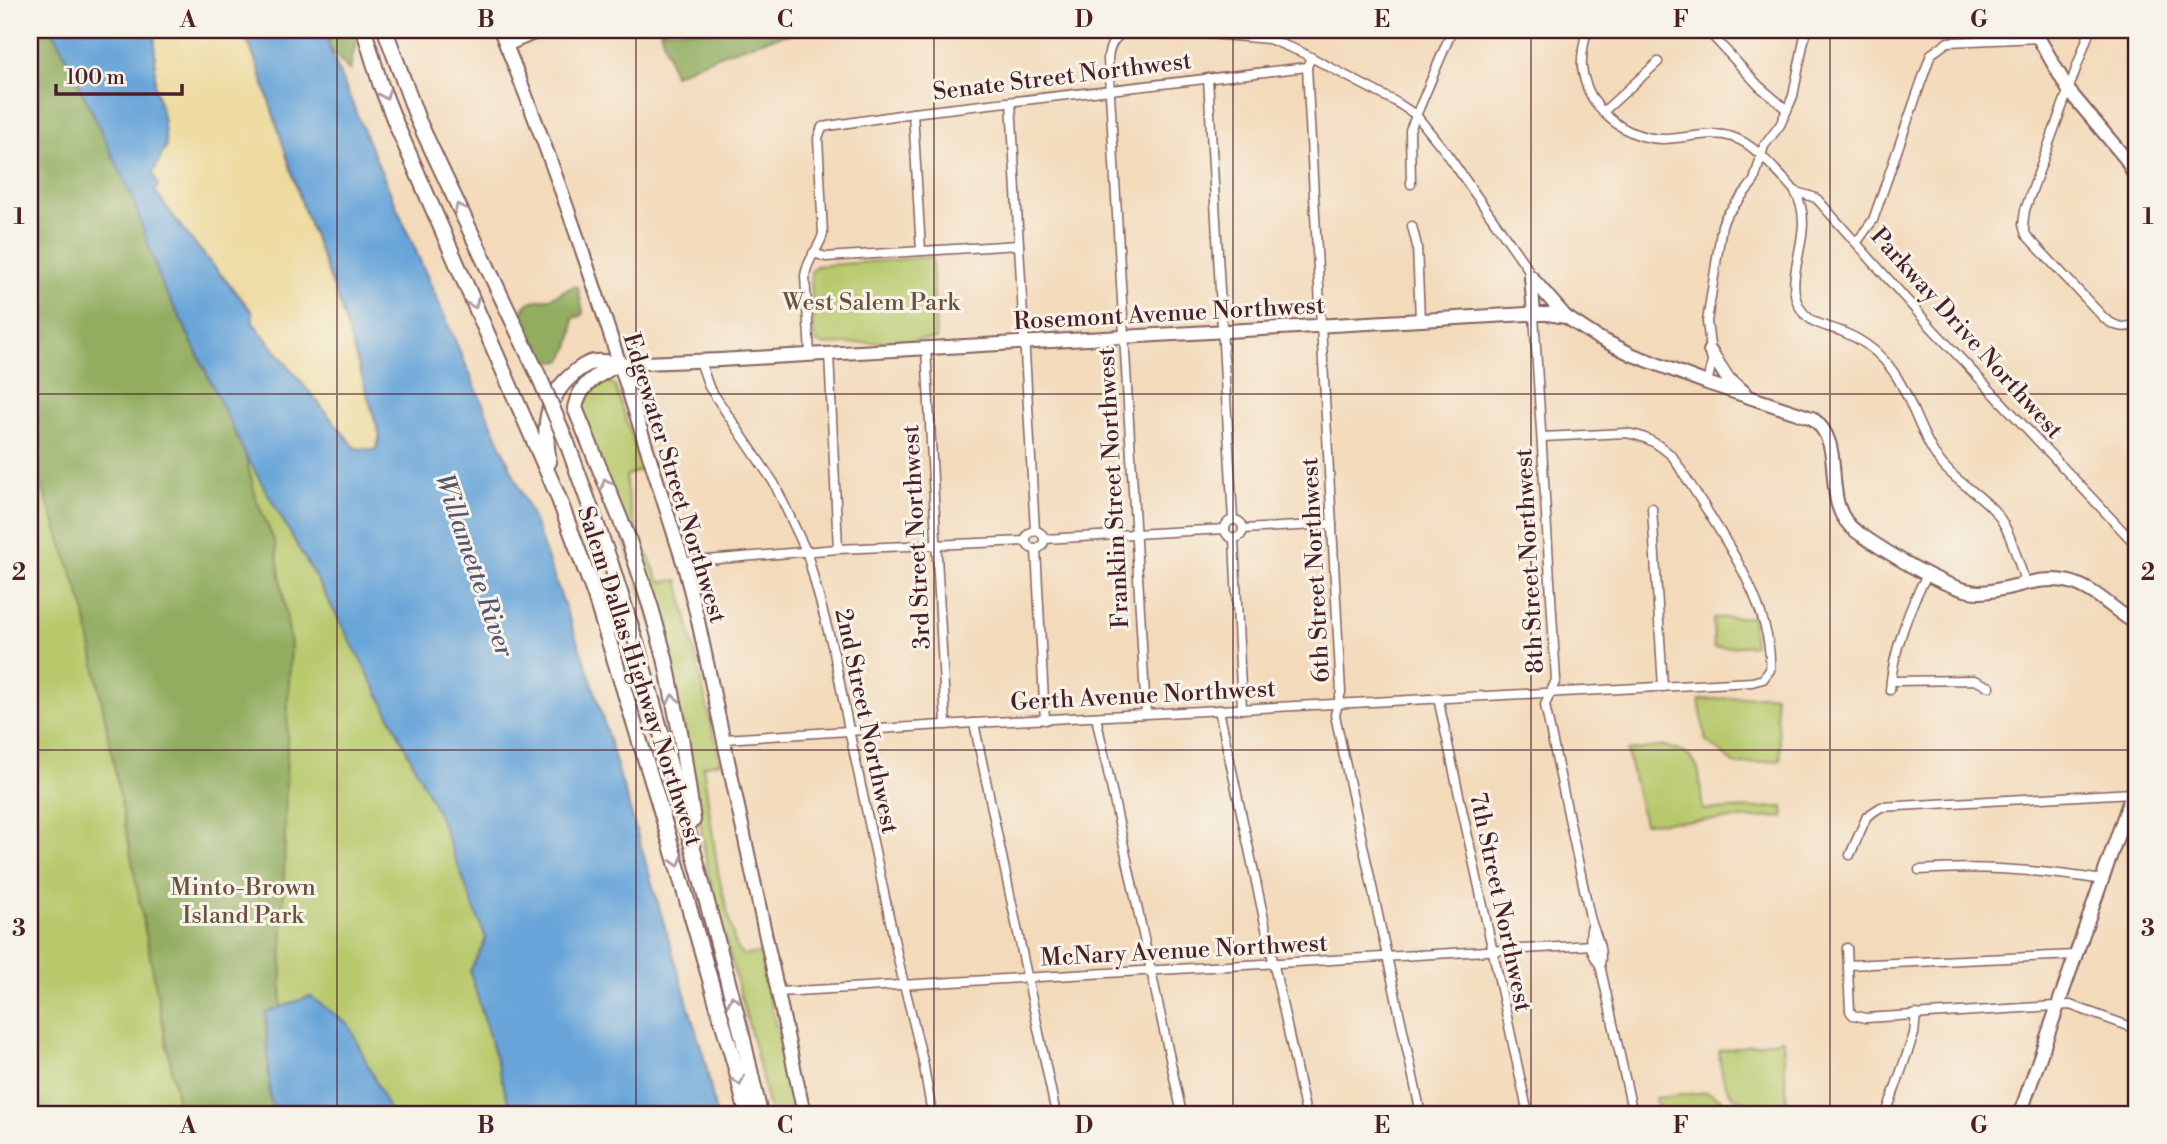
<svg xmlns="http://www.w3.org/2000/svg" width="2167" height="1144" font-family="'Libre Bodoni',serif">
<rect width="100%" height="100%" fill="#f7f3e8"/>
<filter id="ink" filterUnits="userSpaceOnUse"><feTurbulence type="fractalNoise" baseFrequency=".0143" numOctaves="2"/><feDisplacementMap in="SourceGraphic" scale="14" xChannelSelector="R" yChannelSelector="G"/><feConvolveMatrix kernelMatrix="1 2 1 2 8 2 1 2 1" color-interpolation-filters="sRGB"/></filter>
<filter id="wash" filterUnits="userSpaceOnUse"><feTurbulence type="fractalNoise" baseFrequency=".00686" numOctaves="4" result="noise"/><feDisplacementMap in="SourceGraphic" scale="28" xChannelSelector="R" yChannelSelector="G"/><feGaussianBlur stdDeviation="1.57" result="paint"/><feColorMatrix in="noise" values="0 0 0 0 0 0 0 0 0 0 0 0 0 0 0 0 0 1.4 0 .05"/><feComposite in="paint" operator="in"/></filter>
<g filter="url(#wash)">
<rect width="100%" height="100%" fill="#f3daba"/>
<!-- green -->
<g fill="#b8c96c" stroke="#81744c" stroke-width="2">
<path d="M30,30H53L131,194L245,453L361,659L438,813L486,939L470,971L512,1114H30Z"/>
<path d="M932,257L936,339L826,345L817,343L814,334L811,277V272L816,266Z"/>
<path d="M605,379L615,386L642,469L626,476C626,513 644,547 659,580L662,582L678,580L720,762L703,766L718,872L736,947L743,955L760,953L795,1114H770L756,1052L709,877L683,722L581,409L590,388Z"/>
<path d="M1752,617L1754,645L1714,648L1713,618Z"/>
<path d="M1775,695L1781,760L1737,765L1706,741L1699,700Z"/>
<path d="M1664,746C1707,756 1697,773 1703,810L1783,807L1784,817L1644,823L1627,751Z"/>
<path d="M1783,1039L1787,1102C1739,1107 1723,1104 1719,1051Z"/>
<path d="M1707,1092C1717,1097 1730,1103 1733,1114H1659L1655,1098Z"/>
</g>
<!-- forest -->
<g fill="#92ad60" stroke="#6e6646" stroke-width="2">
<path d="M30,30H53L131,194L162,285L182,321L245,454L257,501L275,543L291,646L288,700L281,1007L266,1013L270,1099L278,1114H172L178,1104L84,608L30,451Z"/>
<path d="M326,30H358L350,71L330,49Z"/>
<path d="M660,30H807C763,39 714,55 674,75Z"/>
<path d="M575,286L578,288L583,312L581,316L573,318C573,335 572,346 561,361L552,362L543,357C540,341 532,340 525,329C518,320 522,305 533,301C539,299 544,300 550,298C559,294 566,289 575,286Z"/>
</g>
<!-- sand -->
<path fill="#eeda9e" stroke="#9c7c64" stroke-width="2" d="M155,30H243L259,69L303,207L339,302L380,436L376,450L355,448L253,323L252,311L189,237L155,191L153,173L166,146L163,117L155,87Z"/>
<!-- water -->
<g fill="#68a4d9" stroke="#596282" stroke-width="2">
<path d="M53,30H155V87L163,117L166,146L153,173L158,185L155,192L189,237L252,312L253,323L355,448L376,450L380,436L339,302L303,207L259,69L243,30H326L330,50L370,146L534,521L591,679L705,1061L716,1114H512L470,971L486,939L438,814L383,702L328,599L245,454L182,321L162,285L131,194Z"/>
<path d="M310,996L349,1025L391,1114H278L270,1099L266,1013Z"/>
</g>
</g>
<g filter="url(#ink)">
<g fill="none" stroke-linecap="round" stroke-linejoin="round">
<defs>
<g id="street">
<path d="M1128,30C1115,36 1109,45 1108,59L1146,714"/>
<path d="M1163,30L1269,39L1301,52L1396,102L1416,115L1445,151L1526,266L1531,277"/>
<path d="M1587,30C1584,42 1581,55 1582,67C1587,108 1623,138 1663,139C1686,139 1710,130 1732,137C1753,143 1771,166 1786,181C1789,184 1793,190 1797,192C1804,195 1810,195 1817,199L1930,326L2137,546"/>
<path d="M1707,30L1759,86L1787,110"/>
<path d="M2090,30L2025,210L2023,225L2026,235L2105,319C2116,327 2124,329 2137,324"/>
<path d="M1311,57L1307,67L1341,692L1335,715L1421,1114"/>
<path d="M1208,78L1233,520"/>
<path d="M1011,102L1035,531"/>
<path d="M1603,112L1658,62"/>
<path d="M913,113L921,251"/>
<path d="M1411,184L1410,130L1451,33"/>
<path d="M1795,192C1818,230 1782,274 1799,306C1809,325 1826,325 1843,332C1858,338 1872,347 1883,359C1909,386 1915,425 1936,456C1952,481 1980,492 1997,514C2012,533 2017,561 2026,583"/>
<path d="M1412,226L1417,246L1420,320"/>
<path d="M1857,242L1873,220L1931,54L1948,42L2039,38"/>
<path d="M813,253L826,257L1019,245"/>
<path d="M1534,314L1556,680L1545,705L1590,917C1594,933 1604,947 1600,965L1633,1114"/>
<path d="M926,348L946,725"/>
<path d="M829,353L838,549"/>
<path d="M810,354L805,276C807,259 819,249 823,234L818,138L822,127L913,113L1307,67"/>
<path d="M700,361L709,387L774,483L807,553L834,653L849,730L901,972L923,1061L932,1114"/>
<path d="M1707,383L1712,362L1707,322L1722,225L1726,216L1754,181L1764,146L1780,125L1787,110L1793,96L1806,30"/>
<path d="M1652,508L1663,687"/>
<circle cx="1234" cy="529" r="9"/>
<path d="M1243,529L1332,524"/>
<circle cx="1035" cy="540" r="9"/>
<path d="M1044,539L1225,529"/>
<path d="M1234,539L1242,709"/>
<path d="M1036,549L1045,720"/>
<path d="M683,562L838,549L1026,541"/>
<path d="M1891,681L1974,680L1990,687"/>
<path d="M1890,690C1892,657 1910,602 1928,574"/>
<path d="M1438,698L1528,1114"/>
<path d="M1219,710L1306,1114"/>
<path d="M1096,717L1182,1114"/>
<path d="M974,723L1056,1114"/>
<path d="M724,739L974,723L1752,682L1763,679L1770,670C1774,600 1709,516 1673,457C1659,444 1646,436 1626,433L1542,437"/>
<path d="M1850,855L1867,816L1881,807L2133,793"/>
<path d="M1919,870C1981,865 2041,870 2103,880"/>
<path d="M1592,925C1588,939 1591,954 1600,965"/>
<path d="M1847,948L1850,1011L1853,1015L1866,1018L2070,1005L2137,1029"/>
<path d="M1848,965L2076,955"/>
<path d="M779,992L1592,945"/>
<path d="M1886,1114L1914,1034L1916,1014"/>
<path d="M2131,1114L2137,1095"/>
</g>
<g id="secondary">
<path d="M500,30C571,203 626,384 683,562L697,616L804,1114"/>
<path d="M2034,30L2069,91L2126,159L2137,180"/>
<path d="M506,45L541,30"/>
<path d="M1531,277L1565,316"/>
<path d="M1531,277L1534,314"/>
<path d="M1710,351L1727,378L1744,392"/>
<path d="M618,364L719,360L1527,314H1548L1566,317L1595,336L1633,355L1707,383L1812,418C1850,446 1817,504 1857,532C1883,550 1950,593 1980,592C2011,591 2039,574 2070,582C2096,589 2114,611 2137,624"/>
<path d="M2020,1114L2137,780"/>
</g>
<g id="highway">
<path d="M364,30L380,83L396,124L557,494L594,593L657,797L736,1069L747,1114"/>
<path d="M385,30L418,120L541,381"/>
<path d="M618,364C598,375 580,383 575,408L628,538L651,608L665,658L681,737L693,820"/>
<path d="M567,443L611,564L639,652L697,864L742,1035L760,1114"/>
<path d="M549,462C543,430 545,397 572,375C578,369 588,362 596,362C603,361 611,363 618,364"/>
</g>
</defs>
<!-- street casing -->
<use href="#street" stroke="#85605d" stroke-width="11"/>
<!-- secondary casing -->
<use href="#secondary" stroke="#85605d" stroke-width="16"/>
<!-- highway casing -->
<use href="#highway" stroke="#85605d" stroke-width="18"/>
<!-- street -->
<use href="#street" stroke="#fff" stroke-width="8"/>
<!-- secondary -->
<use href="#secondary" stroke="#fff" stroke-width="12"/>
<!-- highway -->
<use href="#highway" stroke="#fff" stroke-width="14"/>
<defs>
<path id="highway-bridge" d="M541,381L567,443"/>
</defs>
<!-- highway-bridge casing -->
<use href="#highway-bridge" stroke="#85605d" stroke-width="18" stroke-linecap="butt"/>
<!-- highway-bridge -->
<use href="#highway-bridge" stroke="#fff" stroke-width="14"/>
</g>
<!-- one-way arrows -->
<defs><path id="oneway-chevron" d="M-2-3.5L2.5 0L-2 3.5" fill="none" stroke-width="1.6" stroke-linecap="round" stroke-linejoin="round" transform="scale(1.75)"/></defs>
<g stroke="#ae9aa0">
<use href="#oneway-chevron" transform="translate(385 95) rotate(69)"/>
<use href="#oneway-chevron" transform="translate(459 208) rotate(-116)"/>
<use href="#oneway-chevron" transform="translate(474 304) rotate(66)"/>
<use href="#oneway-chevron" transform="translate(606 483) rotate(-112)"/>
<use href="#oneway-chevron" transform="translate(673 699) rotate(-101)"/>
<use href="#oneway-chevron" transform="translate(677 862) rotate(74)"/>
<use href="#oneway-chevron" transform="translate(733 1000) rotate(-105)"/>
<use href="#oneway-chevron" transform="translate(739 1081) rotate(76)"/>
</g>
</g>
<!-- grid -->
<path fill="none" stroke="#4a1f2b" stroke-width="2" stroke-opacity="0.55" d="M337,30V1114M636,30V1114M934,30V1114M1233,30V1114M1531,30V1114M1830,30V1114M30,394H2137M30,750H2137"/>
<g text-anchor="middle" stroke-width="6" stroke-linejoin="round" paint-order="stroke">
<!-- street labels -->
<g font-size="24" fill="#4a1f2b" stroke="#f7f3e8">
<text transform="translate(1062 76) rotate(-7)" y="8">Senate Street Northwest</text>
<text transform="translate(1169 313) rotate(-3)" y="8">Rosemont Avenue Northwest</text>
<text transform="translate(1967 333) rotate(48)" y="8">Parkway Drive Northwest</text>
<text transform="translate(675 478) rotate(73)" y="8">Edgewater Street Northwest</text>
<text transform="translate(1113 488) rotate(-93)" y="8">Franklin Street Northwest</text>
<text transform="translate(916 537) rotate(-93)" y="8">3rd Street Northwest</text>
<text transform="translate(1529 561) rotate(-93)" y="8">8th Street Northwest</text>
<text transform="translate(1315 570) rotate(-93)" y="8">6th Street Northwest</text>
<text transform="translate(640 676) rotate(72)" y="8">Salem Dallas Highway Northwest</text>
<text transform="translate(1143 695) rotate(-3)" y="8">Gerth Avenue Northwest</text>
<text transform="translate(867 721) rotate(78)" y="8">2nd Street Northwest</text>
<text transform="translate(1501 902) rotate(78)" y="8">7th Street Northwest</text>
<text transform="translate(1184 950) rotate(-3)" y="8">McNary Avenue Northwest</text>
</g>
<!-- park labels -->
<g font-size="24" fill="#6b523e" stroke="#f7f3e8">
<text x="871" y="310">West Salem Park</text>
<text x="243" y="895">Minto-Brown<tspan x="243" dy="28">Island Park</tspan></text>
</g>
<!-- water labels -->
<g font-size="26" font-style="italic" fill="#565471" stroke="#f7f3e8">
<text transform="translate(475 565) rotate(71)" y="9">Willamette River</text>
</g>
</g>
<!-- margin -->
<rect width="2167" height="1144" fill="none" stroke="#f7f3e8" stroke-width="77"/>
<!-- scale -->
<path d="M56 84v10h126v-10" fill="none" stroke="#4a1f2b" stroke-width="3.5"/>
<text x="66" y="84" font-size="21" fill="#4a1f2b" stroke="#f7f3e8" stroke-width="5" paint-order="stroke">100 m</text>
<rect x="38" y="38" width="2090" height="1068" fill="none" stroke="#4a1f2b" stroke-width="2.5"/>
<g font-size="23" text-anchor="middle" font-weight="bold" fill="#4a1f2b">
<text x="188" y="27">A</text>
<text x="486" y="27">B</text>
<text x="785" y="27">C</text>
<text x="1084" y="27">D</text>
<text x="1382" y="27">E</text>
<text x="1681" y="27">F</text>
<text x="1979" y="27">G</text>
<text x="19" y="224">1</text>
<text x="2148" y="224">1</text>
<text x="19" y="580">2</text>
<text x="2148" y="580">2</text>
<text x="19" y="936">3</text>
<text x="2148" y="936">3</text>
<text x="188" y="1133">A</text>
<text x="486" y="1133">B</text>
<text x="785" y="1133">C</text>
<text x="1084" y="1133">D</text>
<text x="1382" y="1133">E</text>
<text x="1681" y="1133">F</text>
<text x="1979" y="1133">G</text>
</g>
</svg>
